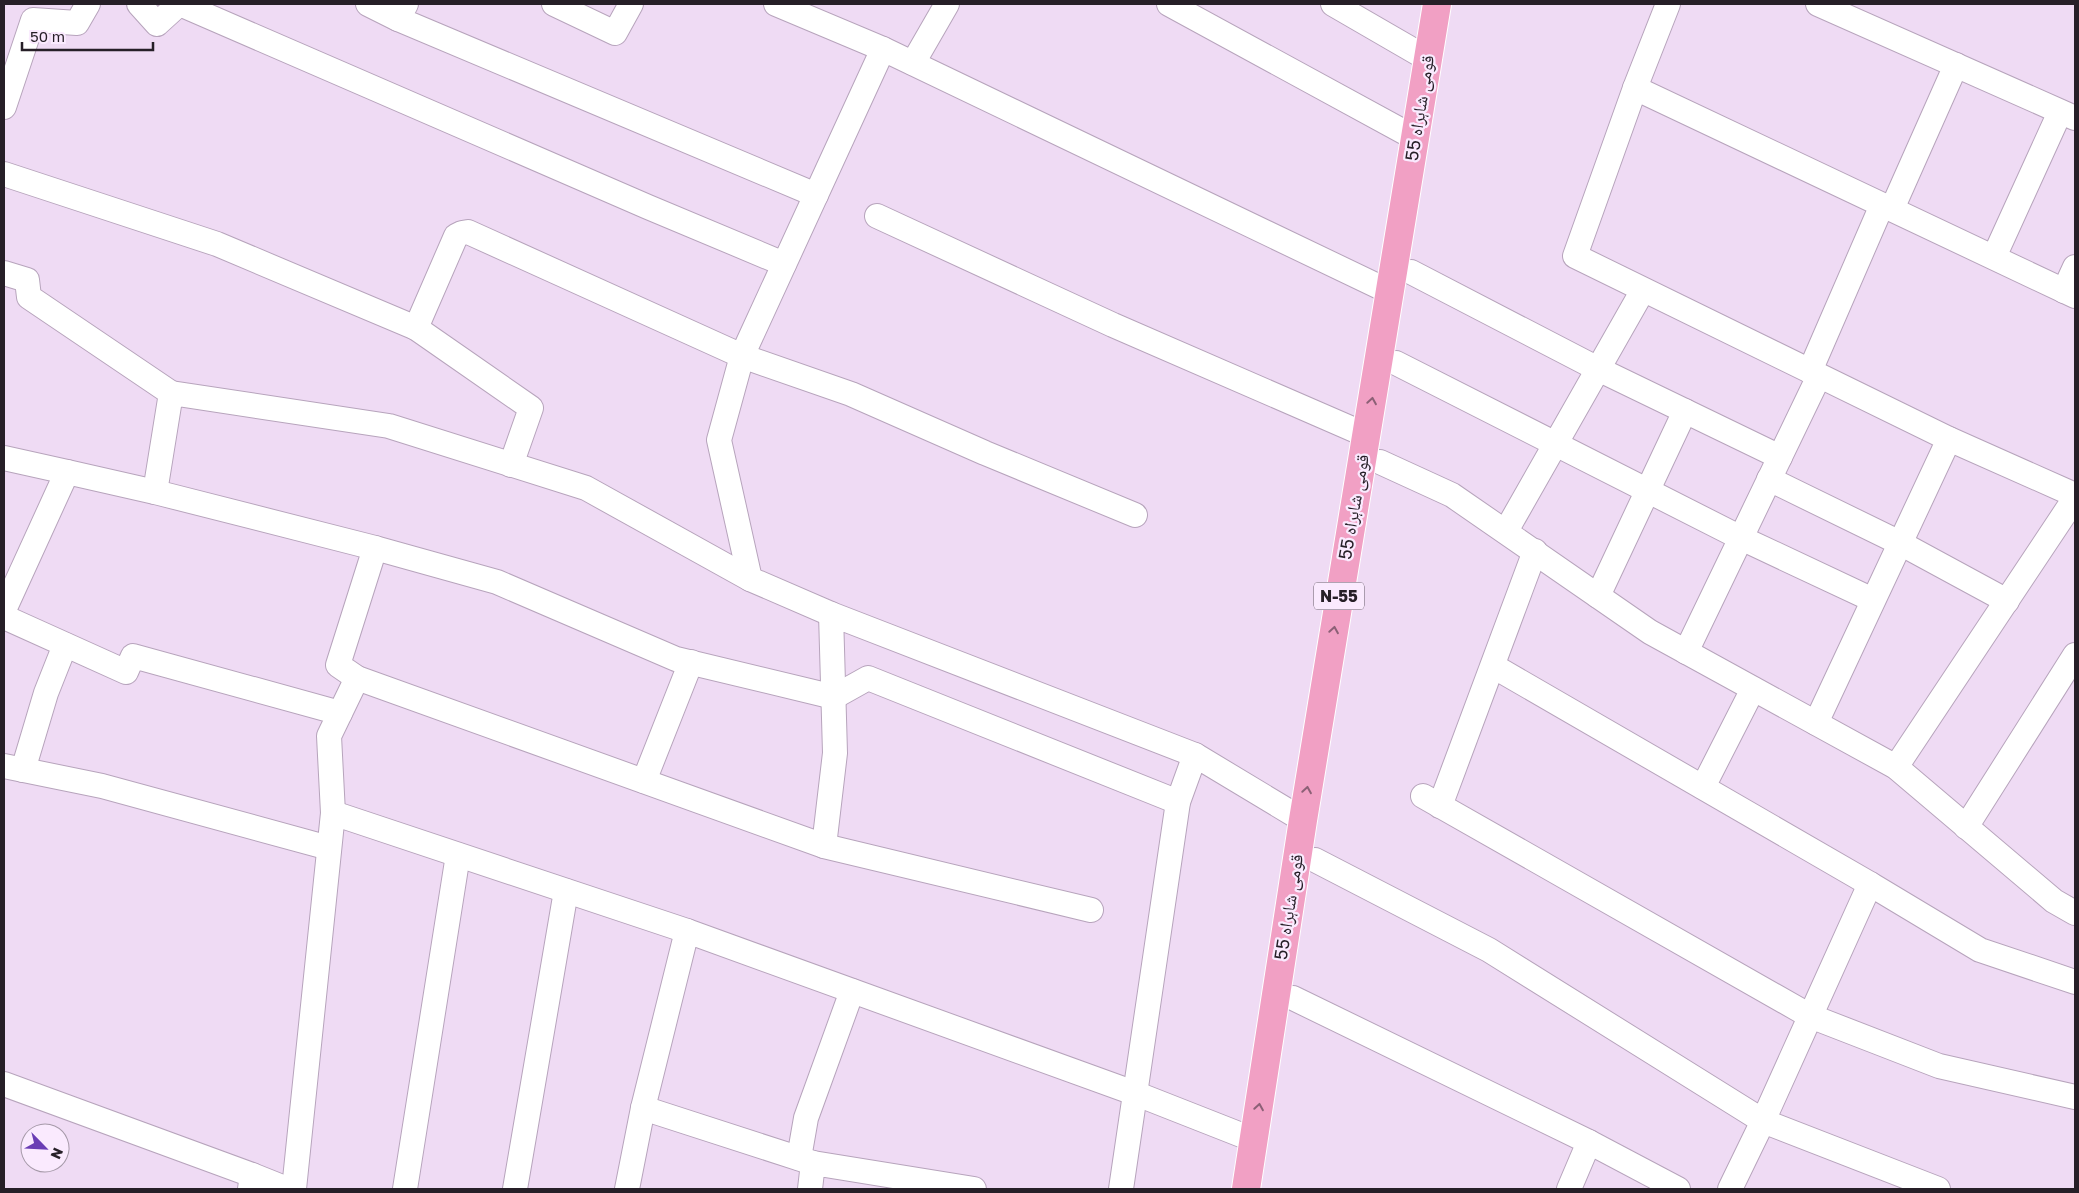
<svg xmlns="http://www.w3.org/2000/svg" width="2079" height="1193" font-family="'Golos Text','Noto Naskh Arabic',sans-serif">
<rect width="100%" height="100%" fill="#efdbf4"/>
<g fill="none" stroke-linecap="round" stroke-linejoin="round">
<defs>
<g id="minor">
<path d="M139,4L157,24L179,4"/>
<path d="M180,4L648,207L784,264"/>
<path d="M368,4L398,19"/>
<path d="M406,4L398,19L816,195"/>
<path d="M554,4L615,33L631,4"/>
<path d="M776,4L883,49"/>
<path d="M1169,4L1415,138"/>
<path d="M1333,4L1428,59"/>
<path d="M1818,4L2075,118"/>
<path d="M913,63L947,4"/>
<path d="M1635,88L1668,4"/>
<path d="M4,107L33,20L77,23L88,4"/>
<path d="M4,174L217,244L416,328L531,408L511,465"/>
<path d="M1892,209L1956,65"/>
<path d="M877,216L1113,325L1366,435"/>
<path d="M1994,257L2060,112"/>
<path d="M1411,272L1598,369L1780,457"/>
<path d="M4,273L27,280L29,297L171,393"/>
<path d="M2064,291L2075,267"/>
<path d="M2075,296L1635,88L1575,256L1949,439L2075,495"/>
<path d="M416,328L456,236L462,233L468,232L742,356L883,49L1390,292"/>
<path d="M1396,363L1741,538L1873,600"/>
<path d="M1810,371L1882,205"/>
<path d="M4,458L67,472"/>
<path d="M1380,462L1452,495L1650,632L1896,767L2054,901L2075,913"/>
<path d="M1769,479L1900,543L2007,601"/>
<path d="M1506,531L1643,290"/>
<path d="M375,548L155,492L171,393L389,426L586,488L750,579"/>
<path d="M1598,596L1685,411"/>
<path d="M4,610L67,472L155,492"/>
<path d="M831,614L750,579L719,440L742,356L851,394L985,453L1135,515"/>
<path d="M4,617L126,672L133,656L340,713"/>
<path d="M1686,652L1819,376"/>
<path d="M1493,666L1870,884"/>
<path d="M1816,723L1949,439"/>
<path d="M4,766L102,786L329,848"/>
<path d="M1896,767L2075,498"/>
<path d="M23,770L46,693L65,645"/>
<path d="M644,781L691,662"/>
<path d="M1703,787L1753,689"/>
<path d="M1423,796L1810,1016L1939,1066L2075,1097"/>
<path d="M1440,806L1535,551"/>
<path d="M333,813L329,736L357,678"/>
<path d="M1966,827L2075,655"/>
<path d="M824,846L357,678L338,665L375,548L497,582L676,659L834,697L868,678L1178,802"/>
<path d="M1315,860L1489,950L1763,1121L1870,884L1980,950L2075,982"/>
<path d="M1091,910L824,846L835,753L831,614L1195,755"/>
<path d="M1293,998L1589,1142L1569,1189"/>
<path d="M4,1084L252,1175"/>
<path d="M643,1108L813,1163"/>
<path d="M1589,1142L1678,1189"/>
<path d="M799,1158L806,1118L852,991"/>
<path d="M250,1189L252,1175L287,1189"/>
<path d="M294,1189L333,813L687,931"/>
<path d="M405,1189L458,855"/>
<path d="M515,1189L566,891"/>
<path d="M627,1189L643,1108L687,931L1137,1094L1254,1140"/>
<path d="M810,1189L813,1163L974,1189"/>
<path d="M1121,1189L1178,802L1195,755L1303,820"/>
<path d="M1730,1189L1763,1121L1938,1189"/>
</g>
<path id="highway" d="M1246,1189L1303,820L1437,4"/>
</defs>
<!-- minor casing -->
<use href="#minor" stroke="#b7a4bc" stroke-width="26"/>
<!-- highway casing -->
<use href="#highway" stroke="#fff" stroke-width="30"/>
<!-- minor -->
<use href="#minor" stroke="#fff" stroke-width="24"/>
<!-- highway -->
<use href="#highway" stroke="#f1a0c4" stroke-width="28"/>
</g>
<!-- one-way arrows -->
<defs><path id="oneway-chevron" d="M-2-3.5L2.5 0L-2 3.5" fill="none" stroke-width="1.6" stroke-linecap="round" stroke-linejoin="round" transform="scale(1.25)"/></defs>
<g stroke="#8c6076">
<use href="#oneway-chevron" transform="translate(1372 401) rotate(-81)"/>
<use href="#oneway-chevron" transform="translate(1334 630) rotate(-81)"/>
<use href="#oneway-chevron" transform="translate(1307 790) rotate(-81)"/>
<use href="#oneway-chevron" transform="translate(1259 1107) rotate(-81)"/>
</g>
<g text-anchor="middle" stroke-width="4.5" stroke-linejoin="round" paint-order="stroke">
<!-- shield labels -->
<rect fill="#faeafe" stroke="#665c68" stroke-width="1" x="1314" y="582.5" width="50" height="27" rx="4"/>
<g font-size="16" font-weight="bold" fill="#261f27">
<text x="1339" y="602">N-55</text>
</g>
<!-- street labels -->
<g font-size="18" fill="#261f27" stroke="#faeafe">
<text transform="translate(1420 108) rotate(-81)" y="6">قومی شاہراہ 55</text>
<text transform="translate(1354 507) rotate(-80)" y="6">قومی شاہراہ 55</text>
<text transform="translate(1289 907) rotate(-81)" y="6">قومی شاہراہ 55</text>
</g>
</g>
<!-- border -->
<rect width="2079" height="1193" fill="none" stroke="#261f27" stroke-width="10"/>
<!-- north arrow -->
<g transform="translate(45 1148) rotate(114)"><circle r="24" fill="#faeafe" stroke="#a599a8"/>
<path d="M0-4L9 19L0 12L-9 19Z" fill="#6a3db4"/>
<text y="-8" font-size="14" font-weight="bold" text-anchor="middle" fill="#261f27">N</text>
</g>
<!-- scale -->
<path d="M22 42v8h131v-8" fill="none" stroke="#261f27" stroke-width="2.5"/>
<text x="30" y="42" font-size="15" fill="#261f27" stroke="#faeafe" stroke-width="4" paint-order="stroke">50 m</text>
</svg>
